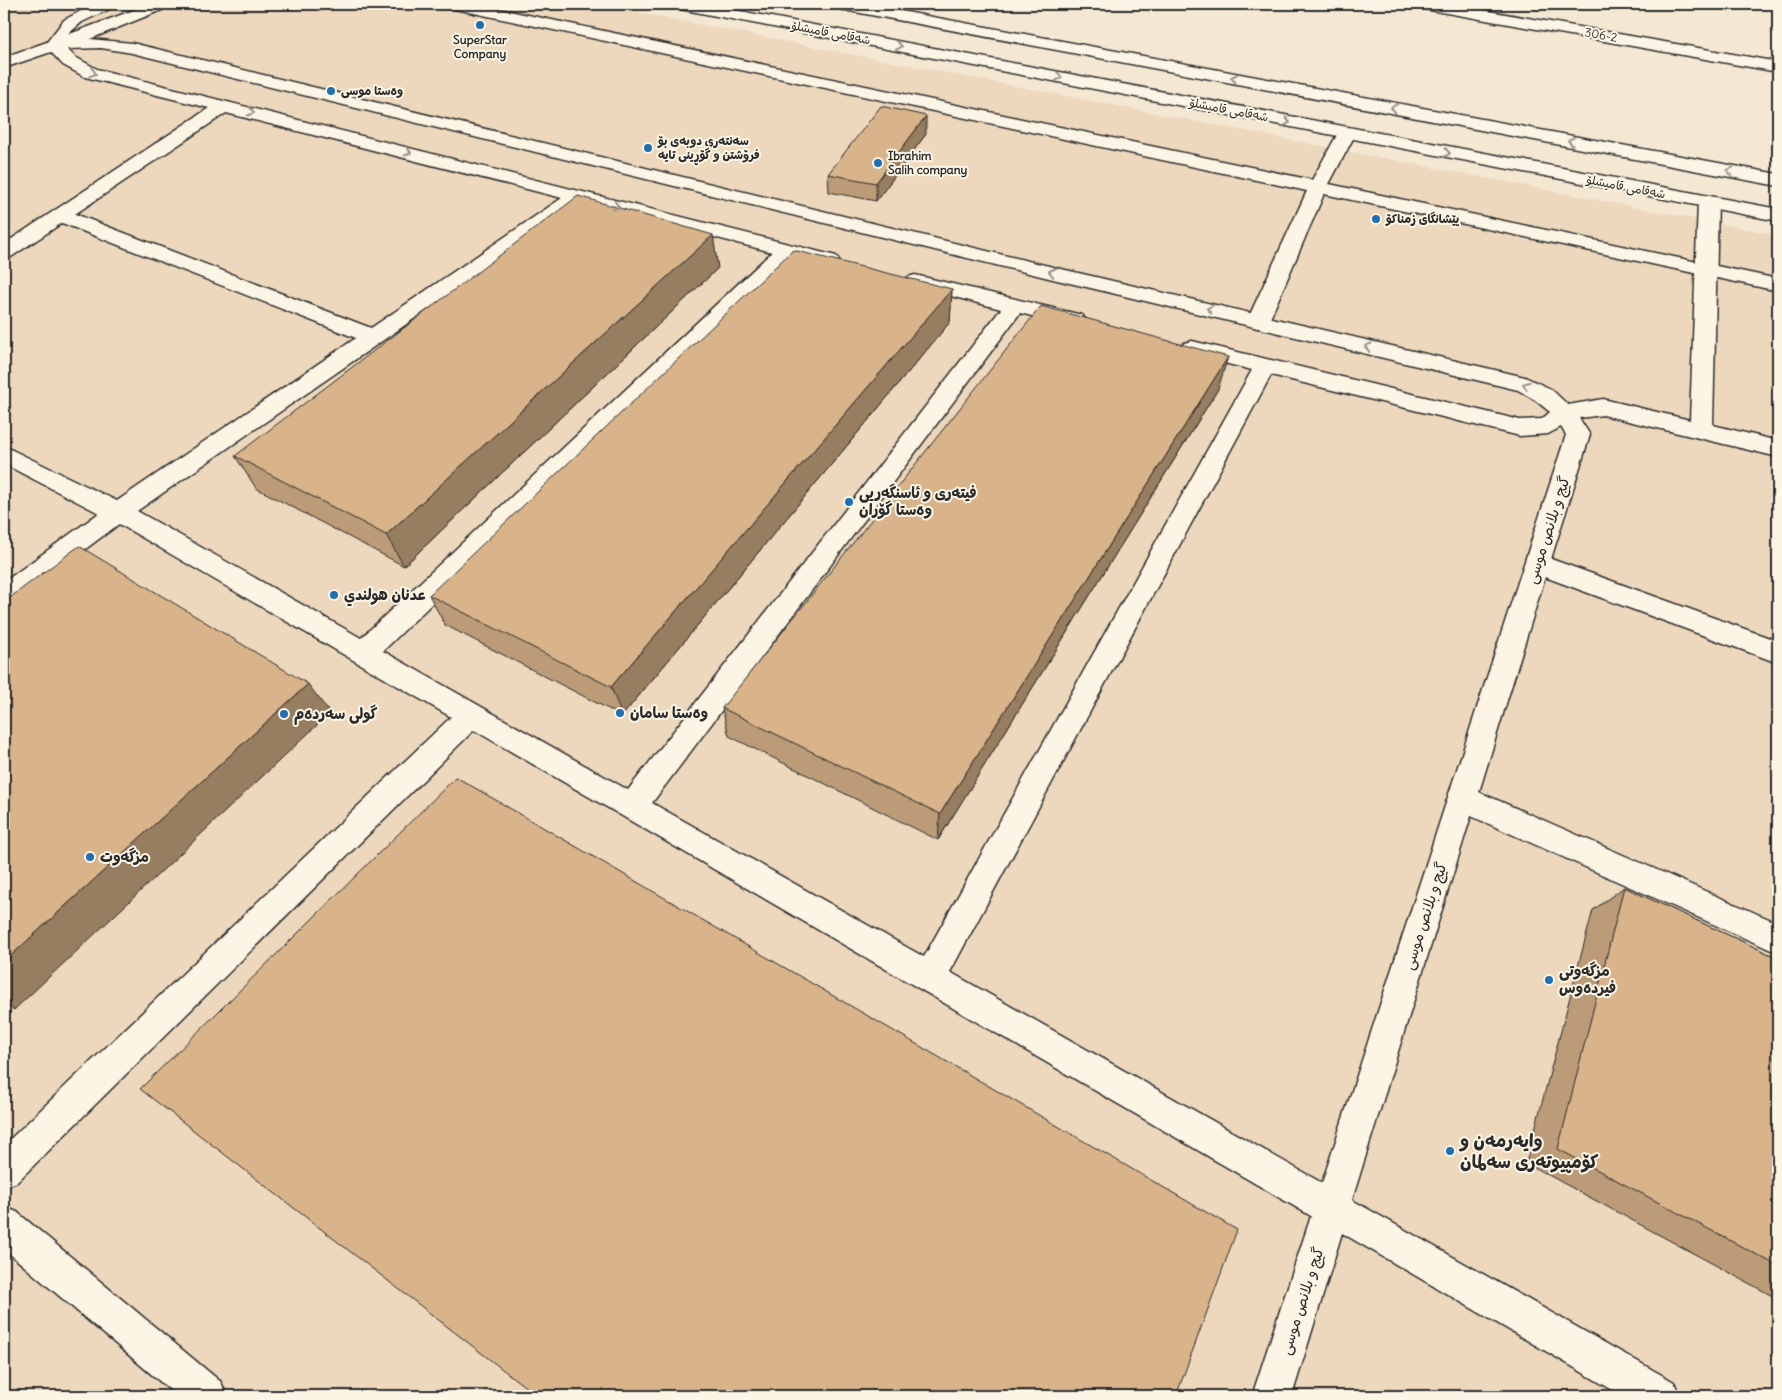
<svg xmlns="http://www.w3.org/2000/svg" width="1782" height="1400" font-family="Delius,'Playpen Sans Arabic',sans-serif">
<rect width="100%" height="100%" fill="#f5e8d3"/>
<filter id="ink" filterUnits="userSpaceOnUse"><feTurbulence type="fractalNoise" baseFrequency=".02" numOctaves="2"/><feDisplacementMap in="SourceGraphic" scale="10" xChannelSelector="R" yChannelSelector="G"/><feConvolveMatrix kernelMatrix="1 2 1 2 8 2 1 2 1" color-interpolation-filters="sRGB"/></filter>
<g filter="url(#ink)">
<!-- built -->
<path fill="#edd8bd" d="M4,4H595L1778,235V1396H4Z"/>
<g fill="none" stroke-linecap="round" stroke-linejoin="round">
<defs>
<path id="lane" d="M447,4H476L1312,180L1338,133L1341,129H1353L1356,133L1329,184L1778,279V291L1324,194L1269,321L1265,326L1258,328L1251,326L1247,321L1307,191L455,9Z"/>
<g id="street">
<path d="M94,4H116L114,7L82,22L67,35L150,4H171L169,7L90,39L132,43L1057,268L1525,377L1551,389L1568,405L1603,399L1690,420L1698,202L1701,198H1715L1718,202L1713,425L1778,441V457L1603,415L1579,418L1590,435L1551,559L1778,641V663L1545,577L1479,792L1778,923V953L1471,816L1352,1200L1674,1382L1680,1396H1623L1342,1233L1292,1396H1252L1311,1216L474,730L17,1182L4,1187V1145L451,717L119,524L13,603L4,606V582L99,513L4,464V446L117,501L356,338L62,223L11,257L4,259V244L209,108L85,77L63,65L51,52L4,68V57L47,42L64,20ZM101,48L132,53L1057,280L1518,390L1535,400L1550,412L1542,419L1520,420L1192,341L1184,343L1181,348L1184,353L1252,370L924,957L652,803L1020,313L1075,327L1082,325L1086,320L1082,315L915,275L908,277L905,281L908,285L1001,309L628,790L383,651L790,256L829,266L836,264L839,260L836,256L97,69L75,57L67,49ZM226,113L562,198L371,328L75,214ZM581,203L772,252L361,638L137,511ZM1271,375L1520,436L1548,434L1561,427L1566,435L1322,1183L950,972Z"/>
<path d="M1416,4H1449L1778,62V72L1424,9Z"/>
<path d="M4,1207L17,1212L221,1382L227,1396H177L4,1249Z"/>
</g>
<g id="secondary">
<path d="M672,4H703L1778,209V221L680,9Z"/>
<path d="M831,4H863L1778,174V186L839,9Z"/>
</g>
</defs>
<!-- lane casing -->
<use href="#lane" stroke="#2b2b2b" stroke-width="3"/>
<!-- street casing -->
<use href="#street" stroke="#2b2b2b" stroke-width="3"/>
<!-- secondary casing -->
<use href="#secondary" stroke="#2b2b2b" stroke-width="3"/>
<!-- lane -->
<use href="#lane" fill="#fcf5e5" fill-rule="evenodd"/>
<!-- street -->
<use href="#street" fill="#fcf5e5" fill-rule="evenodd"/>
<!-- secondary -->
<use href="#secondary" fill="#fcf5e5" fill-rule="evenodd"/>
</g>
<!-- wall -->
<g fill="#bb9b78" stroke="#2b2b2b">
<path d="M926,134L876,201L829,192L828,174Z"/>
<path d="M718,268L404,566L256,488L235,456Z"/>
<path d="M952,289L950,322L622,716L445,625L429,595Z"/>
<path d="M1218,389L938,840L729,736L722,708Z"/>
<path d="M1624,887L1778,958V1299L1526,1163L1593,910Z"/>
</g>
<!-- shaded-wall -->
<g fill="#987e61" stroke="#2b2b2b">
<path d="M926,116V134L876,201V183Z"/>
<path d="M713,235L718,268L404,566L386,535Z"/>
<path d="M952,289L950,322L622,716L611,687Z"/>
<path d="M1228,357L1218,389L938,840L940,814Z"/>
<path d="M308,684L330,713L14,1010L4,1004V962Z"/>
</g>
<!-- building -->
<g fill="#d9b48b" stroke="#2b2b2b">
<path d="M881,106L926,116L876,183L828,174Z"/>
<path d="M578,196L713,235L386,535L235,456Z"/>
<path d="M793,250L952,289L611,687L429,595Z"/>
<path d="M1041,306L1228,357L940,814L722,708Z"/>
<path d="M79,546L308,684L4,962V602Z"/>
<path d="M456,777L1237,1230L1176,1396H537L140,1089Z"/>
<path d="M1624,887L1778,958V1266L1558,1149Z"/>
</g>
<!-- one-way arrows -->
<defs><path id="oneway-chevron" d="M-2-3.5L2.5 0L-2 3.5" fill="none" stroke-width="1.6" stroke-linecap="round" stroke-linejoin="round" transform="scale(1.25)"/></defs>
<g stroke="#949088">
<use href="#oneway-chevron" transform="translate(899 46) rotate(11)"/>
<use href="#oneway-chevron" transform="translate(93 73) rotate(19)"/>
<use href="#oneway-chevron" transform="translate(1059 77) rotate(11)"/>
<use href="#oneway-chevron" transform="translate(1234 78) rotate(-169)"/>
<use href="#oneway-chevron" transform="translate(1394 108) rotate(-169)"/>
<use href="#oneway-chevron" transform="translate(251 112) rotate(14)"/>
<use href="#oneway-chevron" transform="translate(1287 122) rotate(11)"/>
<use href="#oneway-chevron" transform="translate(1571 141) rotate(-169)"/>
<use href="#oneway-chevron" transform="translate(408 152) rotate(15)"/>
<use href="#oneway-chevron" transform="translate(1447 153) rotate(11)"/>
<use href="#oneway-chevron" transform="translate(1730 171) rotate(-169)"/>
<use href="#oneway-chevron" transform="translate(616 206) rotate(15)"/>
<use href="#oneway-chevron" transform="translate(1052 272) rotate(-166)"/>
<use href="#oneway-chevron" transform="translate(1210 309) rotate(-167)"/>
<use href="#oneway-chevron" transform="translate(1368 347) rotate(-167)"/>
<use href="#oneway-chevron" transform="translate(1526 385) rotate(-159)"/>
</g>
</g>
<!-- markers -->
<g fill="#1f6fb2" stroke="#fcf5e5" stroke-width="2">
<circle cx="480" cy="25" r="5"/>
<circle cx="331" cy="91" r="5"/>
<circle cx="648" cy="148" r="5"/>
<circle cx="878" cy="163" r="5"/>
<circle cx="1376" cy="219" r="5"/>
<circle cx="849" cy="502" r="5"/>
<circle cx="334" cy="595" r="5"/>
<circle cx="620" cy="713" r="5"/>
<circle cx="284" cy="714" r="5"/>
<circle cx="90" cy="857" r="5"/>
<circle cx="1549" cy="980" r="5"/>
<circle cx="1450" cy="1151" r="5"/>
</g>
<g text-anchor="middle" stroke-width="4" stroke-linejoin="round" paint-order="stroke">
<!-- far-street labels -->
<g font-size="12" fill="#2b2b2b" stroke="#fcf5e5">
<text transform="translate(831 33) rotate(11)" y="4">شەقامی قامیشلۆ</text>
<text transform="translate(1601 35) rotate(10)" y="4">306-2</text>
<text transform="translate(1229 110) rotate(11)" y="4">شەقامی قامیشلۆ</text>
<text transform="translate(1626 187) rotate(11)" y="4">شەقامی قامیشلۆ</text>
</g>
<!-- far-poi labels -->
<g font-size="12" font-weight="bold" fill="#2b2b2b" stroke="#fcf5e5" text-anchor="start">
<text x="480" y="44" text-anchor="middle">SuperStar<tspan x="480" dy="14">Company</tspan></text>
<text x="341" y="95">وەستا موسی</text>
<text x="658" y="145">سەنتەری دوبەی بۆ<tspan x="658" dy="14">فرۆشتن و گۆڕینی تایە</tspan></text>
<text x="888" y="160">Ibrahim<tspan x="888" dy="14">Salih company</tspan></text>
<text x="1386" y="223">پێشانگای زمناكۆ</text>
</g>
<!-- poi labels -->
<g font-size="15" font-weight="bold" fill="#2b2b2b" stroke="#fcf5e5" text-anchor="start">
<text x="859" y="498">فیتەری و ئاسنگەریی<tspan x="859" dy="17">وەستا گۆران</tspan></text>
<text x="344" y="600">عدنان هولندي</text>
<text x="630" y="718">وەستا سامان</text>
<text x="294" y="719">گولی سەردەم</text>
<text x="100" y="862">مزگه‌وت</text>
<text x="1559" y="976">مزگه‌وتی<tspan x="1559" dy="17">فیرده‌وس</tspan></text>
</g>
<!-- street labels -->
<g font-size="15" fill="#2b2b2b" stroke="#fcf5e5">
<text transform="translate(1548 530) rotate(-72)" y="5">گيج و بلانص موسى</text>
<text transform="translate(1425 916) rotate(-72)" y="5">گيج و بلانص موسى</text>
<text transform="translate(1302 1301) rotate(-72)" y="5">گيج و بلانص موسى</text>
</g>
<!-- near-poi labels -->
<g font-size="18" font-weight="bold" fill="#2b2b2b" stroke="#fcf5e5" text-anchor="start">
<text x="1460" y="1147">وایەرمەن و<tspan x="1460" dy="21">کۆمپیوتەری سەلمان</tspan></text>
</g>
</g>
<!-- margin -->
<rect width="1782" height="1400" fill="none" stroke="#fcf5e5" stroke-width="20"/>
<rect x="10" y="10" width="1762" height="1380" fill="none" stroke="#2b2b2b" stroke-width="2" filter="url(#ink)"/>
</svg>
